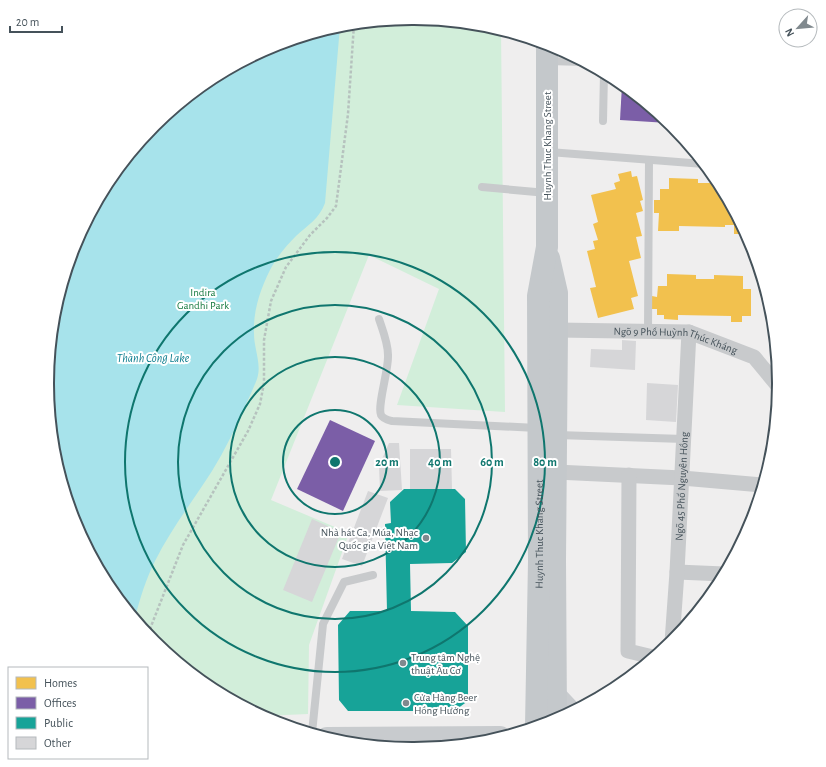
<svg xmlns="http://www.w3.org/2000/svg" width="826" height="767" font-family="'Alegreya Sans',sans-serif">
<rect width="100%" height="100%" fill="#efeeee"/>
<!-- green -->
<path fill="#d2eeda" d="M413,18L485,25L501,30L505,412L397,405L439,289L369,255L271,500L349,533L309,645L308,714L263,716L210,687L154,642L109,586L75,523L54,455L48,383L55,312L75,243L109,180L155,125L210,79L273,46L342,25Z"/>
<!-- water -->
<path fill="#a7e3eb" d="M340,26L325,203C320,218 307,226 296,236C286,246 276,258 270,270C260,290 253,311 254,334C254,349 262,364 257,379C254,387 250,396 246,404C236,427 225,450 212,471C193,501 171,529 155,561C146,579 140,598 135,618L109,586L75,523L54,455L48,383L55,312L75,243L109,180L155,125L210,79L273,46Z"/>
<!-- homes -->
<g fill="#f2c14e">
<path d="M631,171L632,177L637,176L643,200L640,201L643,211L636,213L642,236L636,237L641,258L629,261L638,296L631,298L634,309L598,318L590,288L596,287L587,251L595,249L593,241L598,240L593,224L598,222L591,195L616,189L614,183L620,181L618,174Z"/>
<path d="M669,178L698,179V183H716L717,180L744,231L743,234H734V225H725V227L679,226V231H658L659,213H654V200H660V189H669Z"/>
<path d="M667,274L696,275V279H714V275L743,276V289H751V316H742V322H731V316L678,315V320L664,319V315H657V309H652V296L657,297L658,286H667Z"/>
</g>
<!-- offices -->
<g fill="#7b5ea7">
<path d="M611,77L616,80L619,82L611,81Z"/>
<path d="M622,85L668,122V123L620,120Z"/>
<path d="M330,420L375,441L343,511L297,489Z"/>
</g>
<!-- public -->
<path fill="#17a398" d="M404,489H455L465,499L466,552L452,563L410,564L411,611L455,612L468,626V701L454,711H348L339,700L338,625L350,611H387L385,524L391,523L390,502Z"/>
<!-- building -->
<g fill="#d6d6d8">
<path d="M622,340L636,341L635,370L590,367L591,349L622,350Z"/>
<path d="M647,383L678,385L676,422L646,420Z"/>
<path d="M389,443H399L402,490L380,491L379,466Z"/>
<path d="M410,449H451L452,489H410Z"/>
<path d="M368,491L388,498L362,566L342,559Z"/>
<path d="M312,519L341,532L312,602L283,590Z"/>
</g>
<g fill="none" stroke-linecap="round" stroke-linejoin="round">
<!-- path -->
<path stroke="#b6c2be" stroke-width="2.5" stroke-dasharray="3 2" stroke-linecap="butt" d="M148,634L183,545L248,431L260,404L264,383V340L271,301L286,267L310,235L327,218L336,206L348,114L354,24"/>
<!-- lane -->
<g stroke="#c8cacc" stroke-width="8">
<path d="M548,61L584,62"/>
<path d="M603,121L604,73"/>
<path d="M549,152L704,164"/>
<path d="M482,187L547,193"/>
<path d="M379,319C383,331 388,343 388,355C389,369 377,406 381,415C383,419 388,420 392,421L537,428"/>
<path d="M648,331L649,160"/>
<path d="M557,435L684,439"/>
<path d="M312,733L323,624L344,582L373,575"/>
</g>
<!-- street -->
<g stroke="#c8cacc" stroke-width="15">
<path id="s1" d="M557,330L689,332L754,357L778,386"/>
<path d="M556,472L682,478L762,485"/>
<path d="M629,475L628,651L653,657"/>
<path d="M677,572L724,574"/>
<path id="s2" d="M672,642L677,572L689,332"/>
</g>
<!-- secondary -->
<g stroke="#c8cbce" stroke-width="22">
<path d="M556,696L571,712"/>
<path d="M327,738L500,737"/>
</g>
<!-- primary -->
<g stroke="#c4c8cb" stroke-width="22">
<path d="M549,258L557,293V330L555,560L556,720"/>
<path id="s3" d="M536,726L539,561L538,296L547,247V44"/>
</g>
</g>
<!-- distance rings -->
<g fill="none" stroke="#0f766e" stroke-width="2">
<circle cx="335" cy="462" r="52"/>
<circle cx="335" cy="462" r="105"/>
<circle cx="335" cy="462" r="157"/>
<circle cx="335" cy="462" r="210"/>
</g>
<!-- markers -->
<g fill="#80898e" stroke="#fff" stroke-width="1.5">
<circle cx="426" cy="538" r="4"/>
<circle cx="403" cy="663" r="4"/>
<circle cx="406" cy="703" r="4"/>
</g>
<g text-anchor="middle" stroke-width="4" stroke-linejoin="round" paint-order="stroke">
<!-- street labels -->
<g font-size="11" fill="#45525a" stroke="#fff">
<text transform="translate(547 146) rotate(-90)" y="4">Huynh Thuc Khang Street</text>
<text dy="4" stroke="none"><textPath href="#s1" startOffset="120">Ngõ 9 Phố Huỳnh Thúc Kháng</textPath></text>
<text dy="4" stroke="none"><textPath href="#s2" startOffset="156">Ngõ 45 Phố Nguyên Hồng</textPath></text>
<text dy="4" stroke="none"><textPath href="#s3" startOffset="192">Huynh Thuc Khang Street</textPath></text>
</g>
<!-- park labels -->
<g font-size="11" fill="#177a41" stroke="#fff">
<text x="203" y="296">Indira<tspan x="203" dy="13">Gandhi Park</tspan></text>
</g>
<!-- poi labels -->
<g font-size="11" fill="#45525a" stroke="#fff" text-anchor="start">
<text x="418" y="536" text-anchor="end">Nhà hát Ca, Múa, Nhạc<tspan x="418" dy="13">Quốc gia Việt Nam</tspan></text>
<text x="411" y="661">Trung tâm Nghệ<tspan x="411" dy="13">thuật Âu Cơ</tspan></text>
<text x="414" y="701">Cửa Hàng Beer<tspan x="414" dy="13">Hồng Hưởng</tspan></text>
</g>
<!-- water labels -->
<g font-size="12" font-style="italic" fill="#0e7e8f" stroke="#fff">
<text x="153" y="362">Thành Công Lake</text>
</g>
</g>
<!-- crop -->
<path d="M0 0H826V767H0ZM412 25H414A358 358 0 0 1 772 383V384A358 358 0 0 1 414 742H412A358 358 0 0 1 54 384V383A358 358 0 0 1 412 25Z" fill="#fff" fill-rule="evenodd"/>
<path fill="none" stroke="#45525a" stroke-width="2" d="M412 25H414A358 358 0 0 1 772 383V384A358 358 0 0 1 414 742H412A358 358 0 0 1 54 384V383A358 358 0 0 1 412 25Z"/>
<circle cx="335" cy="462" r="6" fill="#0f766e" stroke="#fff" stroke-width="2"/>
<g font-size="12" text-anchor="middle" font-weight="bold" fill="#0f766e" stroke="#fff" stroke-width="4" stroke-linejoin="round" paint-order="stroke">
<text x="387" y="466">20 m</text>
<text x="440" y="466">40 m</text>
<text x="492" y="466">60 m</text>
<text x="545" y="466">80 m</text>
</g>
<!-- legend -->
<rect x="8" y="667" width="140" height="92" fill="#ffffff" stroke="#b5babd"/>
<rect x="16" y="677" width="20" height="12" fill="#f2c14e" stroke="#b5babd"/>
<text x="44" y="687" font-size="12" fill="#45525a">Homes</text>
<rect x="16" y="697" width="20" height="12" fill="#7b5ea7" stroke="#b5babd"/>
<text x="44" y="707" font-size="12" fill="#45525a">Offices</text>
<rect x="16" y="717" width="20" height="12" fill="#17a398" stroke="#b5babd"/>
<text x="44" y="727" font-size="12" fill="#45525a">Public</text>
<rect x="16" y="737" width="20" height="12" fill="#d6d6d8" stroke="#b5babd"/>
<text x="44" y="747" font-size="12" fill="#45525a">Other</text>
<!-- north arrow -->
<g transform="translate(798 28) rotate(243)"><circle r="19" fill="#ffffff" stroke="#b5babd"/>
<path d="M0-3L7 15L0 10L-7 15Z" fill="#80898e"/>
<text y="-6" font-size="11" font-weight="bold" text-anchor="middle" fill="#45525a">N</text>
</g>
<!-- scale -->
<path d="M10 26v6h52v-6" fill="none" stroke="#45525a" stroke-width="2"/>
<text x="16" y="26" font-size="12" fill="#45525a" stroke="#ffffff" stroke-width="3" paint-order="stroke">20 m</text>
</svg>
